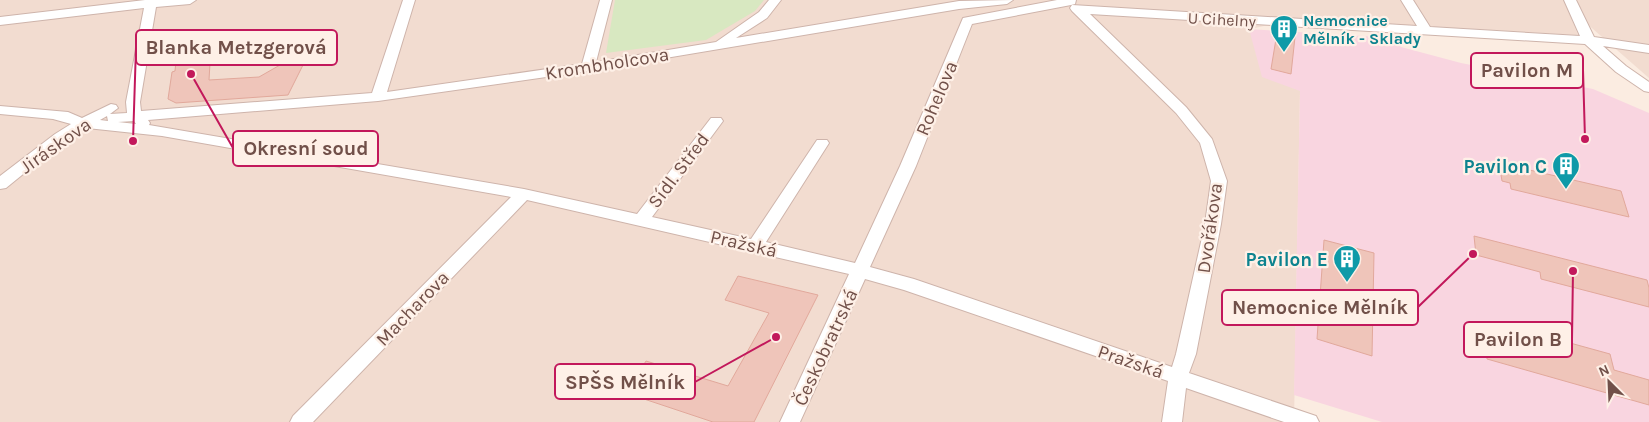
<svg xmlns="http://www.w3.org/2000/svg" width="1649" height="422" font-family="Karla,sans-serif">
<rect width="100%" height="100%" fill="#fbece1"/>
<!-- residential -->
<g fill="#f2dcd0">
<path d="M0,0H1564L1578,35L1296,19L1250,29L1300,91L1294,422H0Z"/>
<path d="M1577,0H1649V78L1585,22Z"/>
</g>
<!-- medical -->
<path fill="#f9d5e0" d="M1249,29L1394,38L1401,47L1461,63L1593,89L1649,113V422H1382L1294,395L1300,91L1262,77Z"/>
<!-- green -->
<path fill="#d8e8c1" d="M615,0H764L755,11L706,40L606,53Z"/>
<!-- building -->
<g fill="#efc5ba" stroke="#e1a89b">
<path d="M1277,33L1295,37L1291,74L1271,69Z"/>
<path d="M203,45L202,65L210,63L209,80L259,77L294,57L305,61L288,95L176,103L168,99L172,72L175,71L177,51Z"/>
<path d="M1499,163L1621,191L1629,217L1511,189L1510,183L1502,181Z"/>
<path d="M1474,236L1647,280L1649,288V307L1541,279L1540,272L1476,255Z"/>
<path d="M1324,240L1374,253L1372,356L1317,339Z"/>
<path d="M738,276L818,295L754,422H713L626,393L646,361L728,386L769,313L725,300Z"/>
<path d="M1485,329L1508,336L1510,340L1554,352L1552,338L1610,354L1614,370L1649,380V405L1487,359Z"/>
</g>
<g fill="none" stroke-linecap="round" stroke-linejoin="round">
<defs>
<path id="street" d="M145,0H196L190,4L156,7L140,102L141,111L372,93L403,0H415L387,92L582,64L600,0H612L596,62L716,42L759,12L769,0H781L767,18L736,38L959,1L1013,0L1007,4L959,9L588,71L378,101L148,120L150,123L149,125L524,189L637,214L711,118H721L723,121L652,217L751,239L817,140H827L829,143L766,242L855,263L900,166L963,18L1057,0H1076L1075,4L1071,5L972,24L916,166L870,267L914,279L1172,367L1176,354L1205,224L1211,181L1200,143L1176,113L1072,11L1070,8L1072,5L1417,26L1401,0H1413L1430,27L1580,36L1564,0H1576L1594,37L1649,45V53L1603,46L1626,66L1649,82V92L1644,91L1616,72L1585,44L1090,14L1186,107L1212,139L1227,181L1221,224L1196,354L1189,373L1316,416L1319,422H1284L1186,388L1182,422H1162L1168,381L904,290L865,279L800,422H780L849,274L527,200L313,422H290L293,416L511,197L162,136L87,128L65,140L6,188L0,189V176L55,134L71,124L53,119L0,114V106L68,112L82,118L111,104L116,105L118,108L110,114L127,113L126,102L144,8L0,25V17ZM107,116L108,121L100,120ZM134,121L136,124L118,122Z"/>
</defs>
<!-- street casing -->
<use href="#street" stroke="#ceb4ab" stroke-width="2"/>
<!-- street -->
<use href="#street" fill="#fff" fill-rule="evenodd"/>
</g>
<!-- icons -->
<defs>
<symbol id="building-pin" viewBox="-11 -11 22 30"><path d="M0 17L-7.5 6A9.5 9.5 0 1 1 7.5 6Z" fill="#0f9aa8" stroke="#fef0e7"/><path d="M-4-6H4V6H1V3H-1V6H-4ZM-2.5-4.3h1.7v1.8h-1.7ZM.8-4.3h1.7v1.8H.8ZM-2.5-1h1.7V.8h-1.7ZM.8-1h1.7V.8H.8Z" fill="#fff"/></symbol>
</defs>
<g fill-rule="evenodd">
<use href="#building-pin" x="1268" y="13" width="32" height="43"/>
<use href="#building-pin" x="1550" y="150" width="32" height="43"/>
<use href="#building-pin" x="1331" y="243" width="32" height="43"/>
</g>
<g text-anchor="middle" stroke-width="4.5" stroke-linejoin="round" paint-order="stroke">
<!-- far-street labels -->
<g font-size="16" fill="#715049" stroke="#fef0e7">
<text transform="translate(1222 19) rotate(3)" y="6">U Cihelny</text>
</g>
<!-- far-culture labels -->
<g font-size="16" font-weight="bold" fill="#0d838f" stroke="#fef0e7" text-anchor="start">
<text x="1303" y="26">Nemocnice<tspan x="1303" dy="18">Mělník - Sklady</tspan></text>
</g>
<!-- street labels -->
<g font-size="19" fill="#715049" stroke="#fef0e7">
<text transform="translate(607 63) rotate(-9)" y="7">Krombholcova</text>
<text transform="translate(936 98) rotate(-67)" y="7">Rohelova</text>
<text transform="translate(55 145) rotate(-35)" y="7">Jiráskova</text>
<text transform="translate(678 170) rotate(-53)" y="7">Sídl. Střed</text>
<text transform="translate(1209 228) rotate(-82)" y="7">Dvořákova</text>
<text transform="translate(744 243) rotate(13)" y="7">Pražská</text>
<text transform="translate(412 308) rotate(-46)" y="7">Macharova</text>
<text transform="translate(825 347) rotate(-65)" y="7">Českobratrská</text>
<text transform="translate(1131 361) rotate(19)" y="7">Pražská</text>
</g>
<!-- culture labels -->
<g font-size="19" font-weight="bold" fill="#0d838f" stroke="#fef0e7" text-anchor="end">
<text x="1547" y="173">Pavilon C</text>
<text x="1328" y="266">Pavilon E</text>
</g>
</g>
<!-- callouts -->
<path fill="none" stroke="#c2185b" stroke-width="2" d="M133 141L136 47M1585 139L1583 70M191 74L233 148M1473 254L1418 307M1573 271L1572 339M776 337L695 382"/>
<g fill="#c2185b" stroke="#fef0e7" stroke-width="2">
<circle cx="133" cy="141" r="5"/>
<circle cx="1585" cy="139" r="5"/>
<circle cx="191" cy="74" r="5"/>
<circle cx="1473" cy="254" r="5"/>
<circle cx="1573" cy="271" r="5"/>
<circle cx="776" cy="337" r="5"/>
</g>
<g fill="#fef0e7" stroke="#c2185b" stroke-width="2">
<rect x="136" y="30" width="201" height="35" rx="5"/>
<rect x="1471" y="53" width="112" height="35" rx="5"/>
<rect x="233" y="131" width="145" height="35" rx="5"/>
<rect x="1222" y="290" width="196" height="35" rx="5"/>
<rect x="1464" y="322" width="108" height="35" rx="5"/>
<rect x="555" y="364" width="140" height="35" rx="5"/>
</g>
<g font-size="20" text-anchor="middle" font-weight="bold" fill="#715049">
<text x="236" y="54">Blanka Metzgerová</text>
<text x="1527" y="77">Pavilon M</text>
<text x="306" y="155">Okresní soud</text>
<text x="1320" y="314">Nemocnice Mělník</text>
<text x="1518" y="346">Pavilon B</text>
<text x="625" y="389">SPŠS Mělník</text>
</g>
<!-- north arrow -->
<g transform="translate(1609 382) rotate(336)" stroke="#fef0e7" stroke-width="4" paint-order="stroke">
<path d="M0-4L9 19L0 12L-9 19Z" fill="#715049"/>
<text y="-8" font-size="14" font-weight="bold" text-anchor="middle" fill="#715049">N</text>
</g>
</svg>
